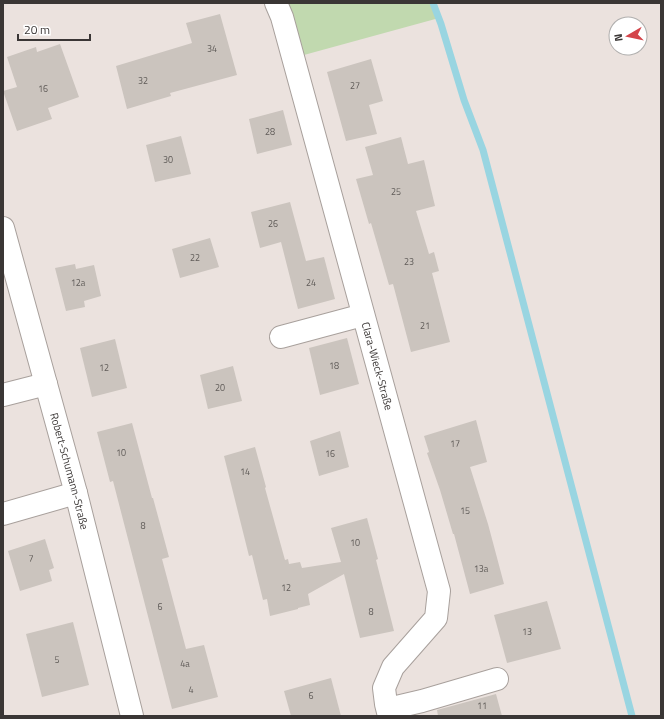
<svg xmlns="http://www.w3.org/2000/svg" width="664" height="719" font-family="'Titillium Web',sans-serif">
<rect width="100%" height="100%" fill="#ebe2de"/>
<!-- green -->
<path fill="#c1d9af" d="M276,3H433L439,18L293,58Z"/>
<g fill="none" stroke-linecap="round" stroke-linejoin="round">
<!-- stream -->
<path stroke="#99d5e1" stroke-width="7" d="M433,3L441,24L464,100L483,150L632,716"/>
</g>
<!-- building -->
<g fill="#cbc4be">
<path d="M220,14L237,75L170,93L171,96L127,109L116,66L192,43L186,23Z"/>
<path d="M60,44L79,97L48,108L52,119L17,131L3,91L17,87L7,57L36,47L37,52Z"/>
<path d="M371,59L383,101L369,105L377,134L346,141L327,72Z"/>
<path d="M283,110L292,145L257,154L249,119Z"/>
<path d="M181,136L191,174L155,182L146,145Z"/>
<path d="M401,137L408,164L424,160L435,206L416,211L429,254L434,252L439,271L432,273L450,342L411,352L393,284L389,285L371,223L369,224L356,179L373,175L365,147Z"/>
<path d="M290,202L306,261L324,257L335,299L298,309L281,242L260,248L251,212Z"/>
<path d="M210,238L219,267L180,278L172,249Z"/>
<path d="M75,264L76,269L94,265L101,296L84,301L85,307L66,311L55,268Z"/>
<path d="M347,338L359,384L320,395L309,348Z"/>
<path d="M115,339L127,388L92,397L80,348Z"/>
<path d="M233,366L242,401L208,409L200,375Z"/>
<path d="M476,420L487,462L470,467L488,524L504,584L470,594L454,534H453L440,490L427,453L429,452L424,436Z"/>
<path d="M132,423L152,498H153L169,557L162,559L186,649L204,645L218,697L172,709L113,481L110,482L97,432Z"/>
<path d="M340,431L349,467L319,476L310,441Z"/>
<path d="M255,447L266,487L265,488L285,560L288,559L289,564L300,562L302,568L341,562L331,528L367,518L378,559L376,560L394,631L360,638L344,574L308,594L310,605L298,608V609L270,616L267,599L263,600L252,555L249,556L224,456Z"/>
<path d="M45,539L54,568L49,570L52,581L20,591L8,551Z"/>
<path d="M547,601L561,649L507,663L494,615Z"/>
<path d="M73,622L89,685L42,697L26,634Z"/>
<path d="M331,678L341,716H291L284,691Z"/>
<path d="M496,694L502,716H438L437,710Z"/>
</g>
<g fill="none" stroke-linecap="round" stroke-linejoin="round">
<defs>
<g id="minor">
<path id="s1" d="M276,3L282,17L439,591L436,618L393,667L384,688L386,704L389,716"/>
<path id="s2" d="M3,228L76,493L132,716"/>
<path d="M281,337L363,315"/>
<path d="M3,395L46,384"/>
<path d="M3,514L76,493"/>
<path d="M388,709L422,701L497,679"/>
</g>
</defs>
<!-- minor casing -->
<use href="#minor" stroke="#a8a09c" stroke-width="24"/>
<!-- minor -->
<use href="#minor" stroke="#fff" stroke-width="22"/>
</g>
<g text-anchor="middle" stroke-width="3.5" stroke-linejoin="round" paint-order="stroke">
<!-- number labels -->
<g font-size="9" fill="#5e5a57">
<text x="212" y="52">34</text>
<text x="143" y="84">32</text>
<text x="355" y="89">27</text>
<text x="43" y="92">16</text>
<text x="270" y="135">28</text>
<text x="168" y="163">30</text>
<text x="396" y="195">25</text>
<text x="273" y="227">26</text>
<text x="195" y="261">22</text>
<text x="409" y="265">23</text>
<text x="78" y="286">12a</text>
<text x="311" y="286">24</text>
<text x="425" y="329">21</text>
<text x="334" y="369">18</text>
<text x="104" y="371">12</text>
<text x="220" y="391">20</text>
<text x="455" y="447">17</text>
<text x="121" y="456">10</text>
<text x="330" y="457">16</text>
<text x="245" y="475">14</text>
<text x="465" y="514">15</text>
<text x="143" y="529">8</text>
<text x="355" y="546">10</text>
<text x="31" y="562">7</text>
<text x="481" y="572">13a</text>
<text x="286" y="591">12</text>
<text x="160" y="610">6</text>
<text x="371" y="615">8</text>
<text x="527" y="635">13</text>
<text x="57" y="663">5</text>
<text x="185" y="667">4a</text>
<text x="191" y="693">4</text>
<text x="311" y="699">6</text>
<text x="482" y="709">11</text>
</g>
<!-- street labels -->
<g font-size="11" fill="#3a3635" stroke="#fff">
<text dy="4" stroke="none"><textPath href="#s1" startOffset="377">Clara-Wieck-Straße</textPath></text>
<text dy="4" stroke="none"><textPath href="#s2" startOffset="252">Robert-Schumann-Straße</textPath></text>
</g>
</g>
<!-- border -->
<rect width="664" height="719" fill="none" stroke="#3a3635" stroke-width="8"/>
<!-- north arrow -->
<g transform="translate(628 36) rotate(261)"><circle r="19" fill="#ffffff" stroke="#b0afae"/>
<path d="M0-3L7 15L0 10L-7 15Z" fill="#d4444a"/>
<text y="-6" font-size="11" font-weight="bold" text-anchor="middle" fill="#3a3635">N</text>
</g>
<!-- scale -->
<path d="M18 34v6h72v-6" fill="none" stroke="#3a3635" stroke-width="2"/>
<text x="24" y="34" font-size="12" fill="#3a3635" stroke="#ffffff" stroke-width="3" paint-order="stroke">20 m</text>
</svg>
